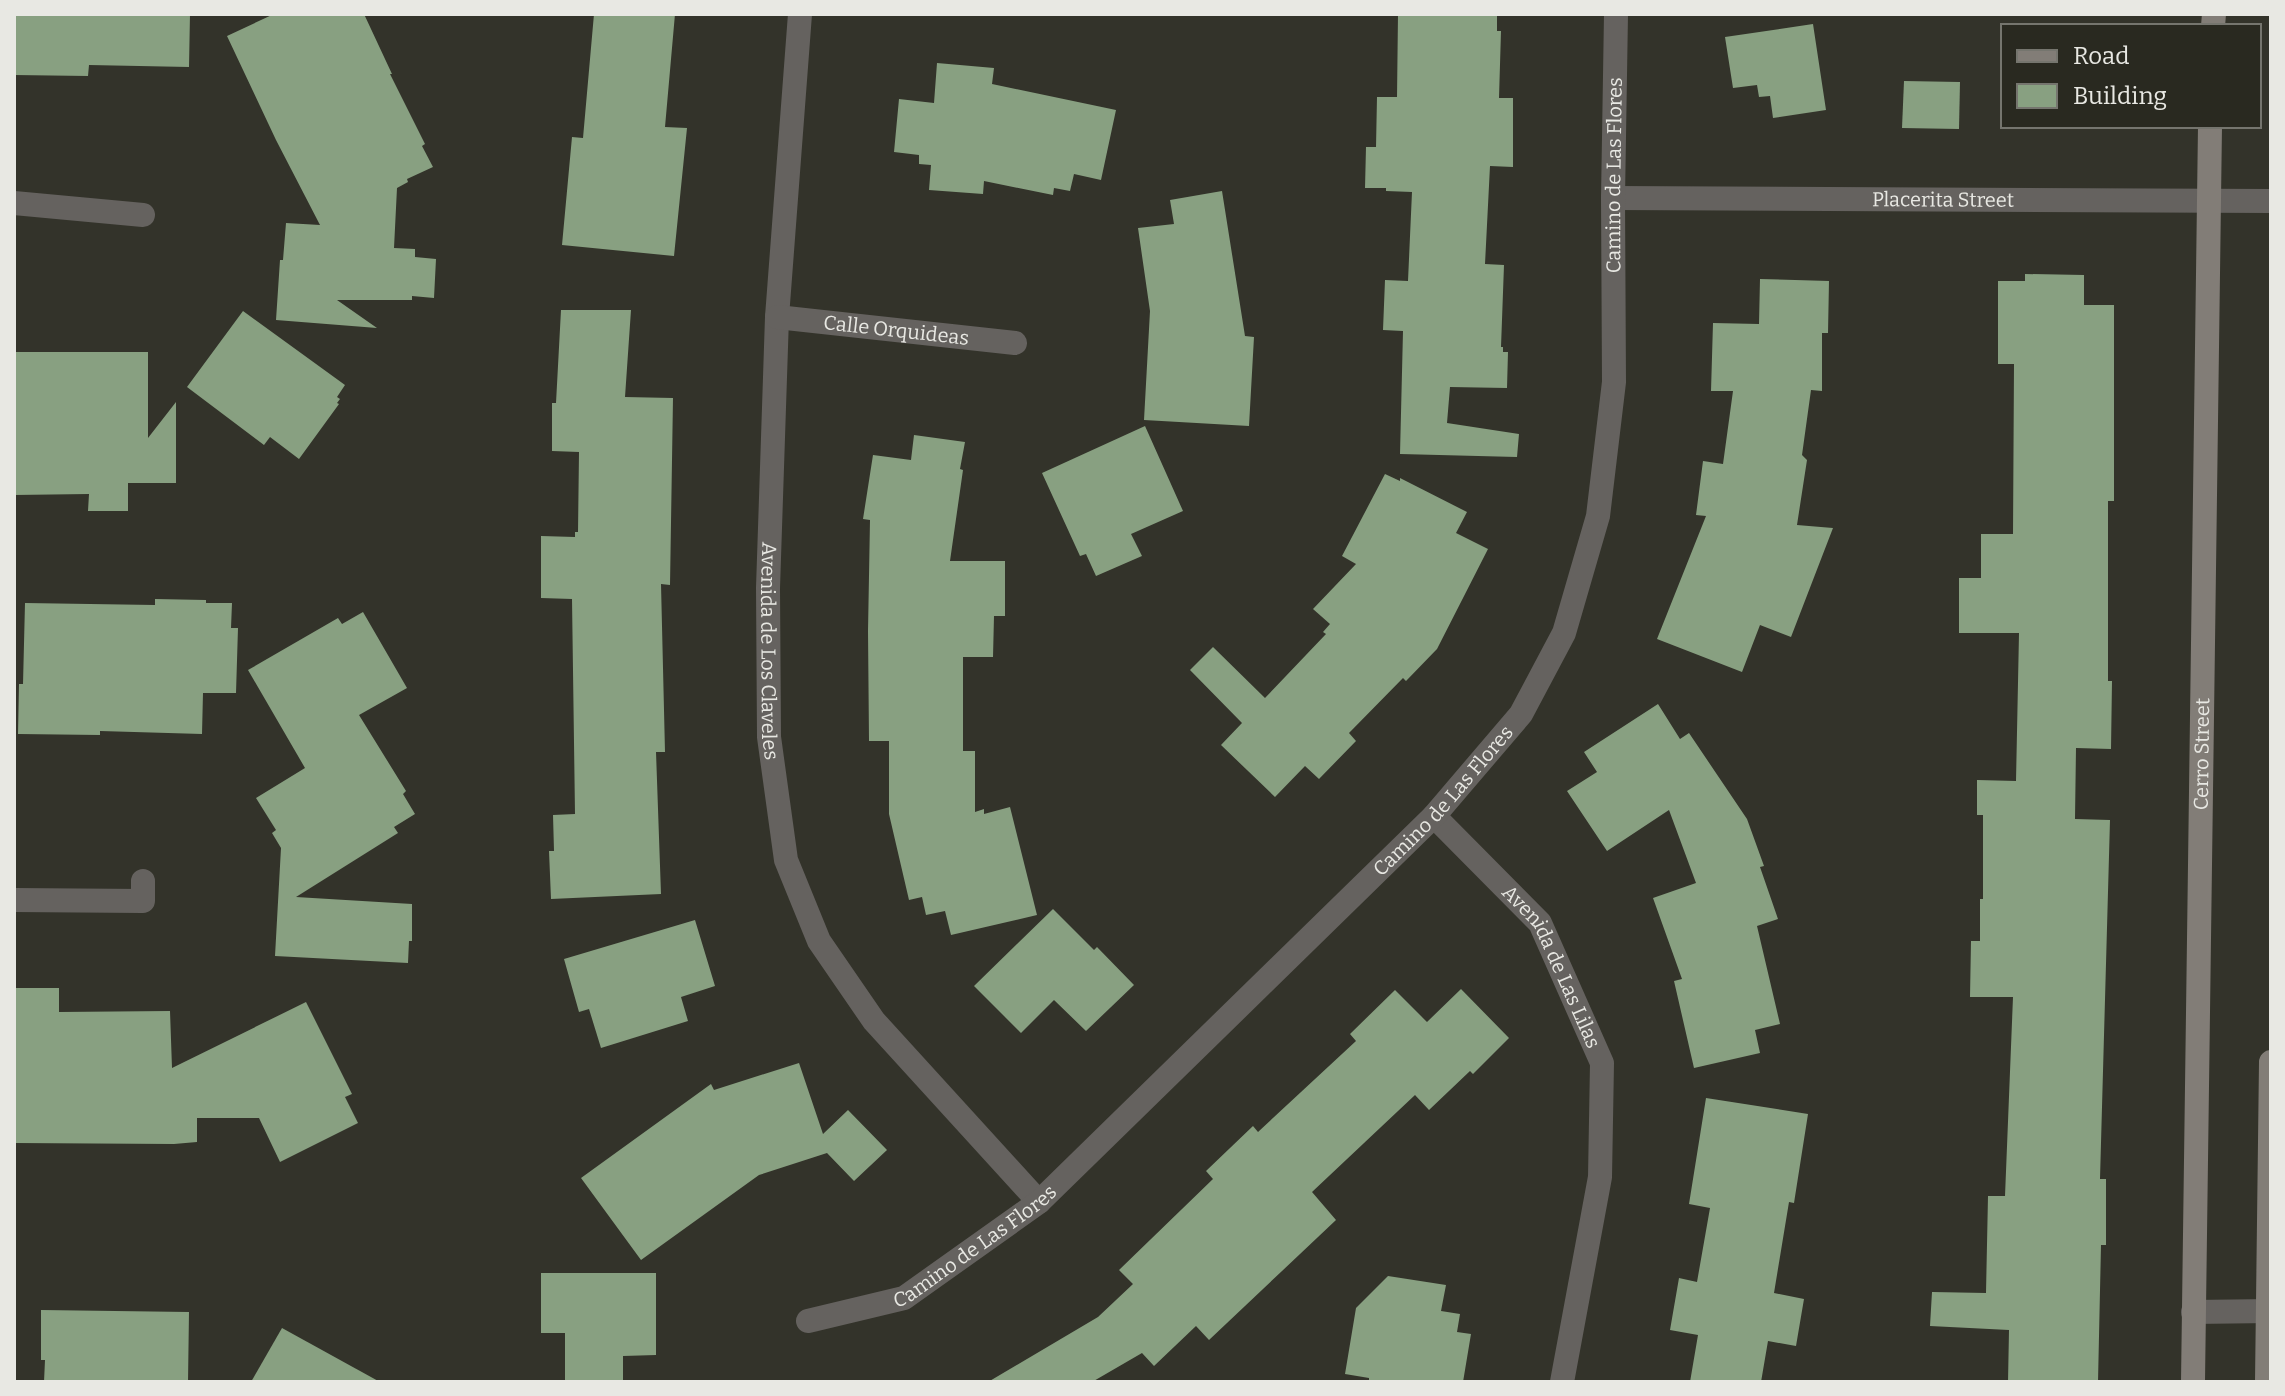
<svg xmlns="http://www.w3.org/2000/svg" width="2285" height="1396" font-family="Bitter,serif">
<rect width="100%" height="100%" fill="#33332a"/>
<!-- building -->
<g fill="#88a081">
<path d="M15,14H190L189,67L89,65L88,76L14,75Z"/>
<path d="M274,14H364L392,74H390L425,144L422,146L433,167L407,179L408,182L397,188L394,248L415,249V257L436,259L434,298L412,296V300H337L377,328L276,320L280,260H283L286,223L320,225L276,140L227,36Z"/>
<path d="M594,14H675L665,127L687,128L674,256L562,245L572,137L583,138Z"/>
<path d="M1398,14H1490V16H1497V31H1501L1499,98H1513V167L1490,166L1485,264L1504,265L1501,347H1503V352H1508L1507,388L1450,387L1447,423L1519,434L1517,457L1400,454L1403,331L1383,330L1385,280L1408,281L1412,192L1386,191V188H1365L1366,147H1376L1377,97H1397Z"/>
<path d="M1813,24L1826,110L1773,118L1770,96L1759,97L1757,85L1733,88L1725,37Z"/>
<path d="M937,63L994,68L992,84L1116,110L1101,180L1074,174L1070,191L1054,188L1053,195L984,181L983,194L929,190L931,165L919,164V155L894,152L899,99L934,103Z"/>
<path d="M1904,81L1960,82L1959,129L1902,128Z"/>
<path d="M1222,191L1245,336L1254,337L1249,426L1144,420L1150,311L1138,228L1174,224L1170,200Z"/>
<path d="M2025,274L2084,275V305H2114V501H2108V681H2112L2111,749L2076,748L2075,819L2110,820L2100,1179H2106V1245H2101L2098,1382H2008L2009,1330L1930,1326L1932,1292L1986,1293L1988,1196H2005L2013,997H1970L1971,941H1980V899H1983V815H1977V780L2016,781L2019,633H1959V578H1981V534H2013L2014,364H1998V281H2025Z"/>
<path d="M1760,279L1829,281L1828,333H1822V391L1811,390L1802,455L1807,460L1797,525L1833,528L1791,637L1760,625L1742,672L1657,639L1706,516L1696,515L1703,461L1723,464L1733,391H1711L1713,323L1759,324Z"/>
<path d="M561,310H631L625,397L673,398L670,585L661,584L665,752H656L661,894L551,899L549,851H554L553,815L575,814L572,599L541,598V536L575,537V532H578L579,452L552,451V403H556Z"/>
<path d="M243,311L345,385L337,397L340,399L337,403L339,404L299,459L270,437L264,445L187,387Z"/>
<path d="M14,352H148V438L176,402V483H128V511H88L89,494L14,495Z"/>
<path d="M1145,426L1183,511L1131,534L1142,556L1096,576L1086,554L1080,556L1042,473Z"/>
<path d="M914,435L965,442L960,469L963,470L950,561H1005V616H994L993,657H963V751H975V812L984,809V814L1010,807L1037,915L951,935L945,911L926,915L922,897L909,900L889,814V741H869L868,631L870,520L863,519L873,455L911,460Z"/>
<path d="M1385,474L1400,481V478L1467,512L1456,533L1488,549L1437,649L1406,681L1403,678L1349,733L1356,741L1319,779L1305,766L1275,797L1221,745L1242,723L1190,670L1213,647L1265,698L1326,634L1323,632L1330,624L1313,609L1356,564L1342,556Z"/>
<path d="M155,599L206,600V603H232L231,628H238L236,693H203L202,734L100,731V735L18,734L19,684H23L25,603L155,605Z"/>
<path d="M363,612L407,688L359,715L406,791L403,794L415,814L394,827L398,833L296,897L412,904V941H409L408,963L275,956L281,848L272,833L276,830L256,798L305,768L248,670L338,618L342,624Z"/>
<path d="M1658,704L1680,739L1689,733L1747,819L1764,866L1760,867L1778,919L1757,926L1780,1024L1755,1030L1760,1053L1694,1068L1674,981L1682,979L1653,898L1696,883L1669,810L1607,851L1567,791L1597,772L1584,752Z"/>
<path d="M1053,909L1094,950L1097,947L1134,985L1086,1031L1054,1000L1021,1033L974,986Z"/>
<path d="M695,920L715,986L681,997L688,1021L601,1048L589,1009L579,1012L564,959Z"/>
<path d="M14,988H59V1012L170,1011L172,1068L306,1002L352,1094L345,1097L358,1123L280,1162L259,1118H197V1142L174,1144L14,1143Z"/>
<path d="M1461,989L1509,1038L1473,1074L1470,1071L1429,1110L1415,1095L1312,1192L1336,1220L1209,1340L1196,1326L1154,1366L1142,1353L1092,1382H988L1098,1317L1133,1284L1119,1270L1213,1179L1206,1171L1253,1126L1258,1132L1356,1041L1350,1034L1395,990L1427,1022Z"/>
<path d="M799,1063L823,1134L848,1110L887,1150L854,1181L827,1153L759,1175L641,1260L581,1178L711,1084L714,1090Z"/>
<path d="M1706,1098L1808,1114L1794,1203L1789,1202L1774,1293L1804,1299L1796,1346L1768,1341L1761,1382H1690L1698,1335L1670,1330L1679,1278L1697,1282L1710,1208L1689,1204Z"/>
<path d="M541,1273H656V1355L623,1356V1382H565V1333H541Z"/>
<path d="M1388,1276L1446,1285L1441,1311L1460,1314L1457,1332L1471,1334L1463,1382H1369V1378L1345,1374L1356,1308Z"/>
<path d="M41,1310L189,1312L188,1382H44L45,1360H41Z"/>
<path d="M282,1328L380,1382H251Z"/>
</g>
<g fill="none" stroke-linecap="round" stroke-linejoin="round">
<!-- street -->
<g stroke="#65625f" stroke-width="24">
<path id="s1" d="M800,14L777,317L768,588L769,737L786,860L819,941L874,1021L1039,1202"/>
<path id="s2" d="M1613,198L2271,201"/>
<path d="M14,203L143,215"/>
<path id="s3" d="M777,317L1015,343"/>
<path id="s4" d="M1434,816L1540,923L1602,1063L1600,1177L1562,1382"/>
<path d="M14,900L143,901V881"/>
<path d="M2193,1312L2271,1311"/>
<path id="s5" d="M808,1321L904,1298L1039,1202L1434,816L1521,714L1564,633L1598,516L1614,382L1613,198L1616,14"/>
</g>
<!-- secondary -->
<g stroke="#827d77" stroke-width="24">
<path d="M2213,26L2214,14"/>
<path id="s6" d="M2193,1382L2210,126"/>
<path d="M2267,1382L2271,1062"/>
</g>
</g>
<g text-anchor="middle" stroke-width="8" stroke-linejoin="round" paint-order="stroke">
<!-- street labels -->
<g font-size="20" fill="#e8e8e3" stroke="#292920">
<text dy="7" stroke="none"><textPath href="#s5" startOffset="1506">Camino de Las Flores</textPath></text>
<text dy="7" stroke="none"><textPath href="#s2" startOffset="330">Placerita Street</textPath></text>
<text dy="7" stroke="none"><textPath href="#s3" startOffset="120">Calle Orquideas</textPath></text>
<text dy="7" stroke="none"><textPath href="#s1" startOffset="638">Avenida de Los Claveles</textPath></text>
<text dy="7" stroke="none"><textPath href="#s6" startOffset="628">Cerro Street</textPath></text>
<text dy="7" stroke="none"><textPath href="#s5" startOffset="834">Camino de Las Flores</textPath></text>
<text dy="7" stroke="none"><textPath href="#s4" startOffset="194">Avenida de Las Lilas</textPath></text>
<text dy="7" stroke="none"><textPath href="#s5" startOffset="186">Camino de Las Flores</textPath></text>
</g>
</g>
<!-- border -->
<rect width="2285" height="1396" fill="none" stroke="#e8e8e3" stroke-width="32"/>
<!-- legend -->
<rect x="2001" y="24" width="260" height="104" fill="#292920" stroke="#75756e" stroke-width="2"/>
<rect x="2017" y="50" width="40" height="12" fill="#827d77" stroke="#75756e" stroke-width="2"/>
<text x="2073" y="64" font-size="24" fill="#e8e8e3">Road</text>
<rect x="2017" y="84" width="40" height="24" fill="#88a081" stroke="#75756e" stroke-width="2"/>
<text x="2073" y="104" font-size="24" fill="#e8e8e3">Building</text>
</svg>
